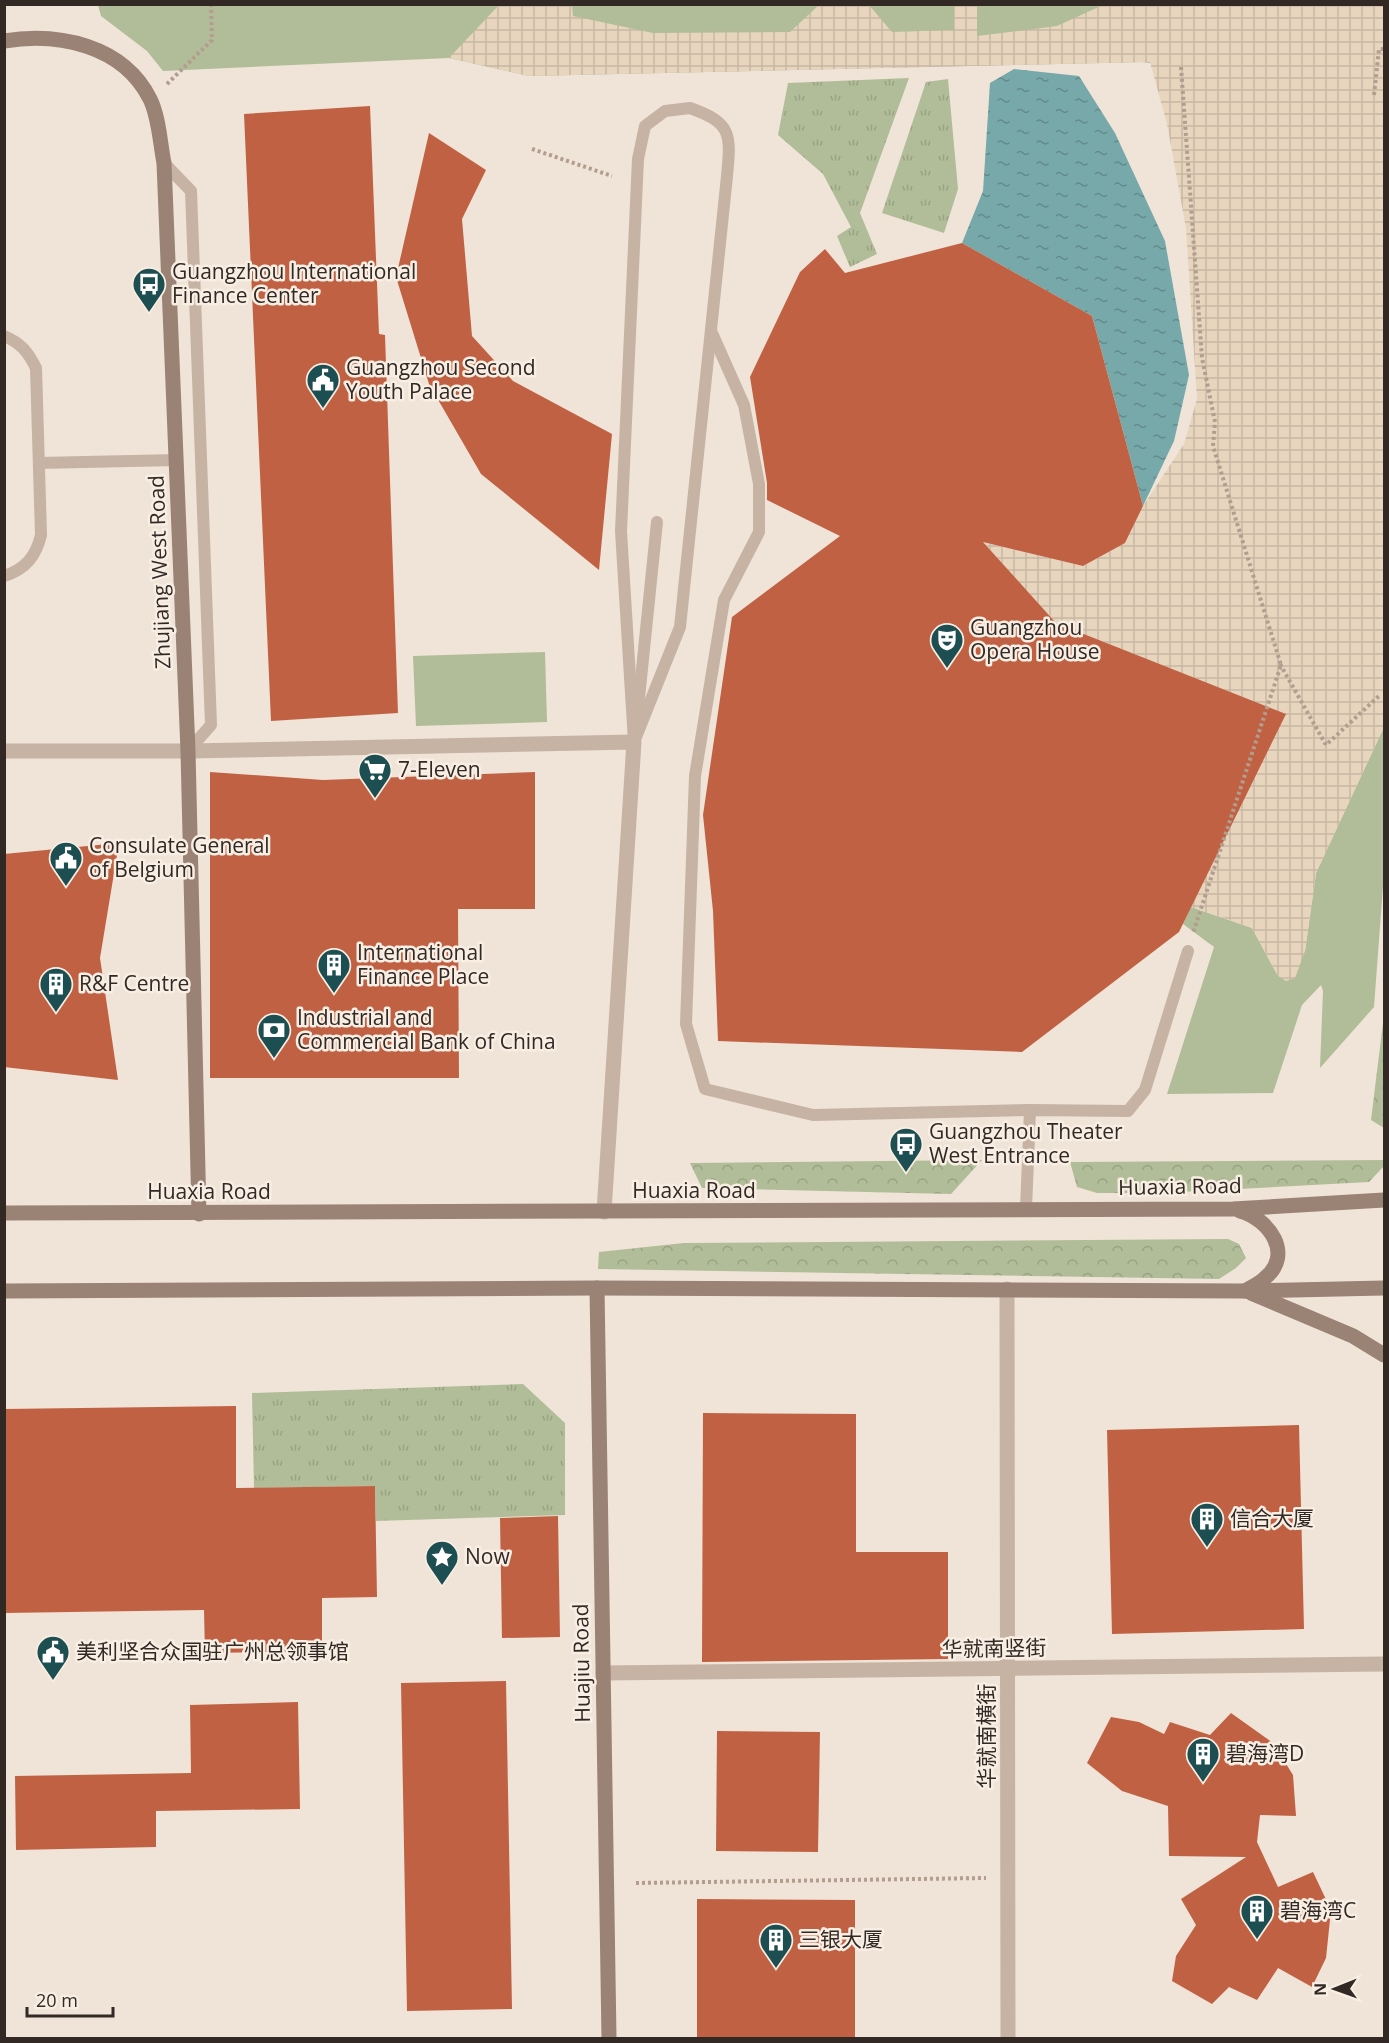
<svg xmlns="http://www.w3.org/2000/svg" width="1389" height="2043" font-family="'Open Sans','Noto Sans SC',sans-serif">
<defs>
<pattern id="grass-tufts" width="24" height="20" patternUnits="userSpaceOnUse" patternTransform="scale(1.5)"><rect width="24" height="20" fill="#b1bd98"/><path d="M3 7l-1-3M5 7V3M7 7l1-3M15 17l-1-3M17 17v-4M19 17l1-3" fill="none" stroke="#99a283"/></pattern>
<pattern id="forest-crowns" width="20" height="18" patternUnits="userSpaceOnUse" patternTransform="scale(1.5)"><rect width="20" height="18" fill="#b1bd98"/><path d="M2 6a3 3 0 1 1 6 0M12 15a3 3 0 1 1 6 0" fill="none" stroke="#99a283"/></pattern>
<pattern id="plaza-grid" width="8" height="8" patternUnits="userSpaceOnUse" patternTransform="scale(1.5)"><rect width="8" height="8" fill="#e7d5be"/><path d="M0 4h8M4 0v8" fill="none" stroke="#c7b7a3"/></pattern>
<pattern id="water-ripples" width="26" height="14" patternUnits="userSpaceOnUse" patternTransform="scale(1.5)"><rect width="26" height="14" fill="#77a9ab"/><path d="M2 4q2-2 4 0t4 0M15 11q2-2 4 0t4 0" fill="none" stroke="#628a8b"/></pattern>
</defs>
<rect width="100%" height="100%" fill="#efe4d7"/>
<!-- grass -->
<g fill="url(#grass-tufts)">
<path d="M909,78L860,213L877,254L850,267L837,236L851,227L823,174L778,135L788,83Z"/>
<path d="M948,79L958,189L944,233L882,213L926,82Z"/>
<path d="M523,1384L565,1423V1515L376,1521L375,1486L254,1488L252,1393Z"/>
</g>
<!-- forest -->
<g fill="url(#forest-crowns)">
<path d="M1384,1015V1128L1371,1120Z"/>
<path d="M982,1160L951,1194L702,1188L690,1163Z"/>
<path d="M1384,1160V1166L1369,1182L1162,1193H1097L1077,1187L1070,1162Z"/>
<path d="M1228,1239L1239,1244L1246,1258L1236,1268L1219,1279L598,1269L599,1252L684,1243Z"/>
</g>
<!-- park -->
<g fill="#b1bd98">
<path d="M98,5H1384L1324,88L1142,62L529,76L449,58L163,71L147,51L101,16Z"/>
<path d="M545,652L547,722L416,726L413,656Z"/>
<path d="M1384,727V873L1374,1007L1320,1068L1323,991L1321,985L1302,1005L1273,1093L1167,1094L1214,947L1183,924L1191,907L1252,928L1278,976L1305,951L1316,873Z"/>
</g>
<!-- plaza -->
<path fill="url(#plaza-grid)" d="M820,4L869,5L892,32L954,30V5H977V36L1057,26L1103,5H1384V727L1316,873L1305,951L1295,978L1286,981L1278,976L1252,928L1191,907L1285,714L1056,623L983,542L1083,566L1125,543L1143,506L1184,444L1197,399L1186,228L1167,124L1150,62L529,76L449,58L499,5H572L573,16L653,33L790,32Z"/>
<!-- water -->
<path fill="url(#water-ripples)" d="M1014,69L1079,76L1115,133L1165,241L1189,375L1174,441L1143,506L1092,316L962,243L983,191L990,83Z"/>
<!-- building -->
<g fill="#c16143">
<path d="M370,106L379,334L385,335L398,713L271,721L244,114Z"/>
<path d="M429,133L486,170L462,219L472,336L513,381L612,434L599,570L481,474L429,384L396,277Z"/>
<path d="M962,243L1092,316L1143,506L1125,543L1083,566L983,542L1056,623L1286,714L1179,932L1022,1052L718,1041L713,911L703,815L732,617L840,536L767,500V483L750,377L800,272L825,249L845,273Z"/>
<path d="M210,772L323,780L535,772V909H458L459,1078H210Z"/>
<path d="M119,843L100,958L118,1080L4,1067V854Z"/>
<path d="M236,1406V1488L375,1486L377,1597L322,1598V1651L205,1653L204,1610L4,1613V1409Z"/>
<path d="M703,1413L856,1414V1552H948V1659L702,1662Z"/>
<path d="M1299,1425L1304,1629L1112,1634L1107,1430Z"/>
<path d="M558,1516L560,1637L502,1638L500,1518Z"/>
<path d="M506,1681L512,2009L407,2011L401,1683Z"/>
<path d="M298,1702L300,1809L156,1811V1847L16,1850L15,1776L191,1773L190,1705Z"/>
<path d="M1231,1713L1273,1743L1293,1775L1296,1816L1260,1815L1257,1842L1278,1887L1313,1872L1331,1910L1326,1958L1312,1987L1278,1968L1257,2000L1229,1987L1212,2004L1172,1981L1176,1956L1196,1925L1181,1899L1246,1857L1169,1856L1168,1806L1122,1791L1087,1763L1111,1717L1139,1722L1164,1734L1170,1722L1210,1735Z"/>
<path d="M717,1731L820,1732L818,1852L716,1851Z"/>
<path d="M697,1899L855,1900V2038H697Z"/>
</g>
<g fill="none" stroke-linecap="round" stroke-linejoin="round">
<!-- path -->
<g stroke="#b29d8e" stroke-width="4" stroke-dasharray="3 3" stroke-linecap="butt">
<path d="M1181,67L1202,358L1215,422L1213,446L1281,665L1193,933"/>
<path d="M167,84L212,40L211,4"/>
<path d="M1374,95L1379,49H1384"/>
<path d="M532,149L612,176"/>
<path d="M1280,664L1326,745L1380,695"/>
<path d="M636,1883L986,1878"/>
</g>
<!-- lane -->
<g stroke="#c6b3a4" stroke-width="12">
<path d="M690,108C732,123 731,134 727,176L680,627L634,742L621,531L638,159L645,126L665,111Z"/>
<path d="M164,163L191,191L211,725L188,751"/>
<path d="M712,333L744,405L759,484V532L724,600L695,776L686,1024L705,1089L813,1115L1030,1110"/>
<path d="M4,336C21,343 28,352 36,368L41,535C36,556 26,569 4,576"/>
<path d="M39,463L177,460"/>
<path d="M638,708L657,522"/>
<path d="M1026,1209L1030,1110L1128,1111L1145,1090L1188,951"/>
</g>
<!-- street -->
<g stroke="#c6b3a4" stroke-width="15">
<path d="M4,751H188L634,742L604,1212"/>
<path d="M1007,1289L1008,2038"/>
<path d="M603,1673L1384,1664"/>
</g>
<!-- secondary -->
<g stroke="#9a8275" stroke-width="15">
<path d="M4,41C58,32 123,45 150,99C159,117 160,143 164,163L188,751L199,1214"/>
<path d="M1240,1211C1269,1219 1294,1254 1265,1278C1260,1283 1252,1287 1245,1291"/>
<path d="M4,1213L1233,1209L1384,1200"/>
<path d="M597,1288L609,2038"/>
<path d="M4,1291L597,1288L1245,1291L1384,1288"/>
<path d="M1251,1293L1353,1336L1384,1355"/>
</g>
</g>
<!-- icons -->
<defs>
<symbol id="bus-pin" viewBox="-11 -11 22 30"><path d="M0 17L-7.5 6A9.5 9.5 0 1 1 7.5 6Z" fill="#1d4e51" stroke="#f8eee3"/><path d="M-5-6H5V4H4V6H2V4H-2V6H-4V4H-5ZM-3.5-4V0h7V-4ZM-3.5 1.2v1.5H-2V1.2ZM2 1.2v1.5H3.5V1.2Z" fill="#fff"/></symbol>
<symbol id="civic-pin" viewBox="-11 -11 22 30"><path d="M0 17L-7.5 6A9.5 9.5 0 1 1 7.5 6Z" fill="#1d4e51" stroke="#f8eee3"/><path d="M-.6-6.5H3V-4.5H.6V-3L4-1V1h2V6H-6V1h2V-1L-.6-3ZM-1.2 2.5V6h2.4V2.5Z" fill="#fff"/></symbol>
<symbol id="theatre-pin" viewBox="-11 -11 22 30"><path d="M0 17L-7.5 6A9.5 9.5 0 1 1 7.5 6Z" fill="#1d4e51" stroke="#f8eee3"/><path d="M-5-5.5Q0-4 5-5.5V0Q5 5 0 6Q-5 5-5 0ZM-3.3-2.5H-1v1.5H-3.3ZM1-2.5H3.3v1.5H1ZM-2.8 1Q0 5.5 2.8 1Z" fill="#fff"/></symbol>
<symbol id="supermarket-pin" viewBox="-11 -11 22 30"><path d="M0 17L-7.5 6A9.5 9.5 0 1 1 7.5 6Z" fill="#1d4e51" stroke="#f8eee3"/><path d="M-6-5.5h2.5l.6 2H6L4.5 2H-2.5L-4.4-4H-6ZM-1.5 3.2a1.3 1.3 0 1 0 .1 0ZM3 3.2a1.3 1.3 0 1 0 .1 0Z" fill="#fff"/></symbol>
<symbol id="building-pin" viewBox="-11 -11 22 30"><path d="M0 17L-7.5 6A9.5 9.5 0 1 1 7.5 6Z" fill="#1d4e51" stroke="#f8eee3"/><path d="M-4-6H4V6H1V3H-1V6H-4ZM-2.5-4.3h1.7v1.8h-1.7ZM.8-4.3h1.7v1.8H.8ZM-2.5-1h1.7V.8h-1.7ZM.8-1h1.7V.8H.8Z" fill="#fff"/></symbol>
<symbol id="bank-pin" viewBox="-11 -11 22 30"><path d="M0 17L-7.5 6A9.5 9.5 0 1 1 7.5 6Z" fill="#1d4e51" stroke="#f8eee3"/><path d="M-6-4H6V4H-6ZM0-2.3a2.3 2.3 0 1 0 0 4.6a2.3 2.3 0 1 0 0-4.6Z" fill="#fff"/></symbol>
<symbol id="sight-pin" viewBox="-11 -11 22 30"><path d="M0 17L-7.5 6A9.5 9.5 0 1 1 7.5 6Z" fill="#1d4e51" stroke="#f8eee3"/><path d="M0-6L1.8-2.2L6-1.7L2.9 1.2L3.7 5.4L0 3.3L-3.7 5.4L-2.9 1.2L-6-1.7L-1.8-2.2Z" fill="#fff"/></symbol>
</defs>
<g fill-rule="evenodd">
<use href="#bus-pin" x="130" y="265" width="38" height="52"/>
<use href="#civic-pin" x="304" y="361" width="38" height="52"/>
<use href="#theatre-pin" x="928" y="621" width="38" height="52"/>
<use href="#supermarket-pin" x="356" y="751" width="38" height="52"/>
<use href="#civic-pin" x="47" y="839" width="38" height="52"/>
<use href="#building-pin" x="315" y="946" width="38" height="52"/>
<use href="#building-pin" x="37" y="965" width="38" height="52"/>
<use href="#bank-pin" x="255" y="1011" width="38" height="52"/>
<use href="#bus-pin" x="887" y="1125" width="38" height="52"/>
<use href="#building-pin" x="1188" y="1500" width="38" height="52"/>
<use href="#sight-pin" x="423" y="1538" width="38" height="52"/>
<use href="#civic-pin" x="34" y="1633" width="38" height="52"/>
<use href="#building-pin" x="1184" y="1735" width="38" height="52"/>
<use href="#building-pin" x="1238" y="1892" width="38" height="52"/>
<use href="#building-pin" x="757" y="1921" width="38" height="52"/>
</g>
<g text-anchor="middle" stroke-width="5" stroke-linejoin="round" paint-order="stroke">
<!-- poi labels -->
<g font-size="21" fill="#322925" stroke="#f8eee3" text-anchor="start">
<text x="172" y="279">Guangzhou International<tspan x="172" dy="24">Finance Center</tspan></text>
<text x="346" y="375">Guangzhou Second<tspan x="346" dy="24">Youth Palace</tspan></text>
<text x="970" y="635">Guangzhou<tspan x="970" dy="24">Opera House</tspan></text>
<text x="398" y="777">7-Eleven</text>
<text x="89" y="853">Consulate General<tspan x="89" dy="24">of Belgium</tspan></text>
<text x="357" y="960">International<tspan x="357" dy="24">Finance Place</tspan></text>
<text x="79" y="991">R&amp;F Centre</text>
<text x="297" y="1025">Industrial and<tspan x="297" dy="24">Commercial Bank of China</tspan></text>
<text x="929" y="1139">Guangzhou Theater<tspan x="929" dy="24">West Entrance</tspan></text>
<text x="1230" y="1526">信合大厦</text>
<text x="465" y="1564">Now</text>
<text x="76" y="1659">美利坚合众国驻广州总领事馆</text>
<text x="1226" y="1761">碧海湾D</text>
<text x="1280" y="1918">碧海湾C</text>
<text x="799" y="1947">三银大厦</text>
</g>
<!-- street labels -->
<g font-size="21" fill="#322925" stroke="#f8eee3">
<text transform="translate(160 572) rotate(-92)" y="7">Zhujiang West Road</text>
<text transform="translate(1180 1187) rotate(-1)" y="7">Huaxia Road</text>
<text x="694" y="1198">Huaxia Road</text>
<text x="209" y="1199">Huaxia Road</text>
<text transform="translate(994 1649) rotate(-1)" y="7">华就南竖街</text>
<text transform="translate(582 1663) rotate(-91)" y="7">Huajiu Road</text>
<text transform="translate(987 1736) rotate(-90)" y="7">华就南横街</text>
</g>
</g>
<!-- border -->
<rect width="1389" height="2043" fill="none" stroke="#322925" stroke-width="12"/>
<!-- north arrow -->
<g transform="translate(1335 1989) rotate(269)" stroke="#f8eee3" stroke-width="4.5" paint-order="stroke">
<path d="M0-4.5L10 22L0 15L-10 22Z" fill="#322925"/>
<text y="-9" font-size="16" font-weight="bold" text-anchor="middle" fill="#322925">N</text>
</g>
<!-- scale -->
<path d="M27 2007v9h86v-9" fill="none" stroke="#322925" stroke-width="3"/>
<text x="36" y="2007" font-size="18" fill="#322925" stroke="#f8eee3" stroke-width="4.5" paint-order="stroke">20 m</text>
</svg>
